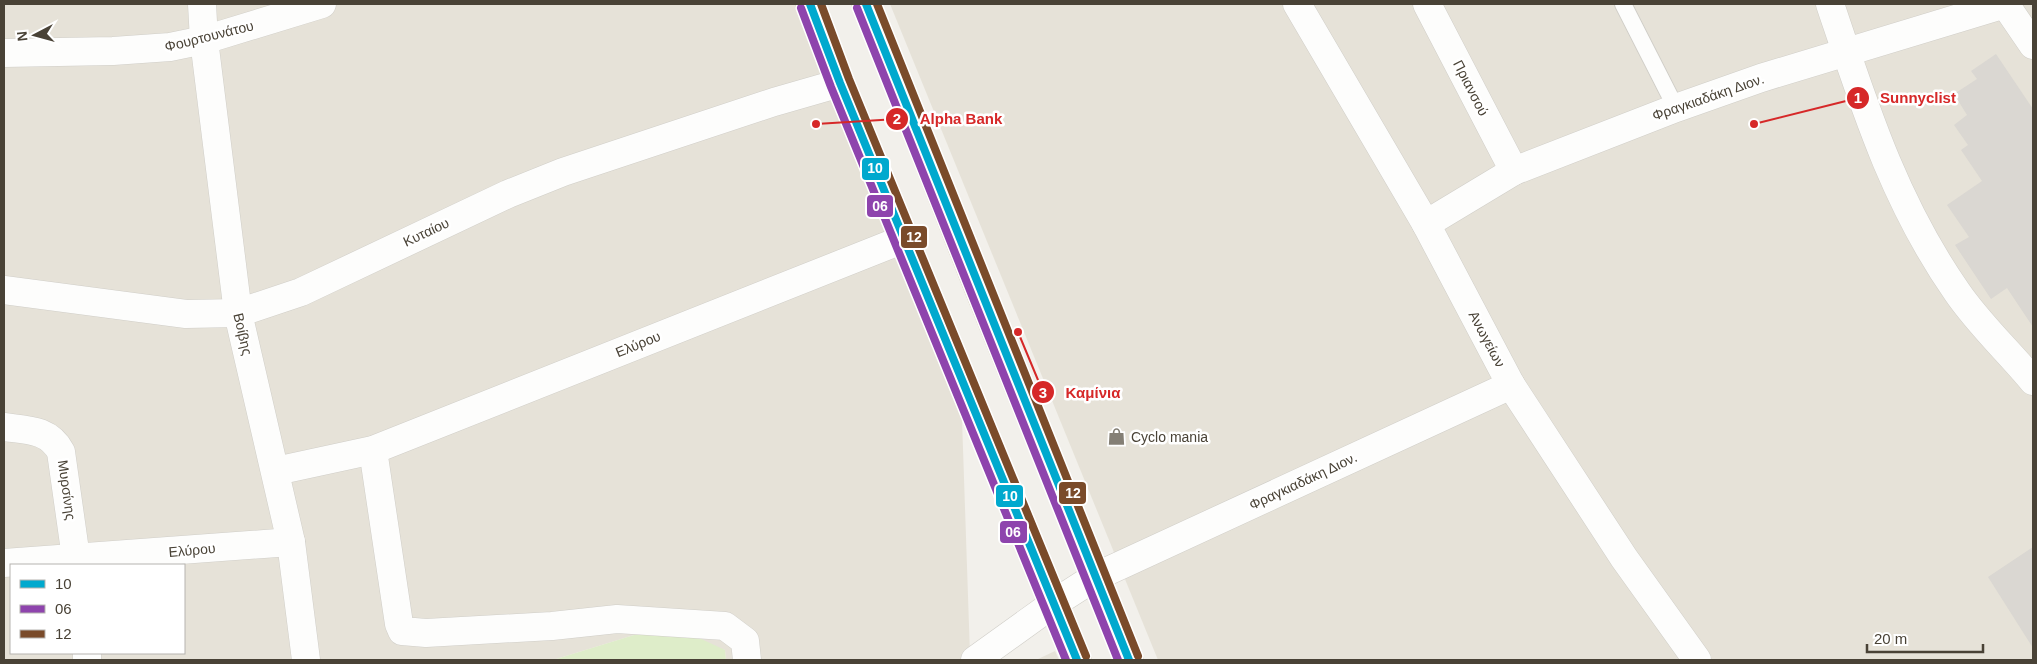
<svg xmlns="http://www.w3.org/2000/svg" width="2037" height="664" font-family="Helvetica,sans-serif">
<rect width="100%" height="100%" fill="#f2f0eb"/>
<!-- residential -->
<g fill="#e6e2d8" fill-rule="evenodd">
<path d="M4,4H800L962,419L970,655L965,660H726L725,650L664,633L634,635L553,660H4ZM11,565H184V653H11Z"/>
<path d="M890,4H2033V660H1158Z"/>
<path d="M1055,651L1059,660H1036Z"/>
</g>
<!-- green -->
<path fill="#deedc9" d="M664,633L697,637L725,650L726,660H553L634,635Z"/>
<!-- building -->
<g fill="#dad7d2">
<path d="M1996,54L2033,109V327L2007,288L1991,299L1955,245L1969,237L1947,205L1982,181L1961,150L1968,145L1954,125L1967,115L1954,94L1977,79L1971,71Z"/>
<path d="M2033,547V648L1988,577Z"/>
</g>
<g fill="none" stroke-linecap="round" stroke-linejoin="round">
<defs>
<path id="service" d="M1623,4L1676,108"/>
<g id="minor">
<path d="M202,4L204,40L238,313L291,542L306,660"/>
<path d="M1297,4L1426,224L1511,385L1624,558L1697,660"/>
<path d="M1427,4L1514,171"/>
<path d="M1830,4C1864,105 1894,202 1957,292C1978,323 2009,352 2033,381"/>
<path d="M2005,4L2033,45"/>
<path d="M4,53L113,51L170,47L204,40L322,4"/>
<path d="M1426,224L1514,171L1676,108L1761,78L2005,4"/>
<path d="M4,290L186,314L238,313L301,292L508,194L563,172L774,102L840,83"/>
<path d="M4,427C27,430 49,429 61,452L77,565"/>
<path d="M373,450L399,624L402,631L426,633L552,626L617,619L725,626L745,641L747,660"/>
<path d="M276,471L373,450L904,239"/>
<path d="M4,563L291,542"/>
<path d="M87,653V660"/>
<path d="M975,660L1053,604L1095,577L1511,385"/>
</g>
<g id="primary">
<path d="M810,4L840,83L1077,660"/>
<path d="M866,4L976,282L1129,660"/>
</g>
</defs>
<!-- service casing -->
<use href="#service" stroke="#d0cec8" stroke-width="18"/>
<!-- minor casing -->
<use href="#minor" stroke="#d0cec8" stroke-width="29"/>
<!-- primary casing -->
<use href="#primary" stroke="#d5ceb7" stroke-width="29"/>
<!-- service -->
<use href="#service" stroke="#fdfdfc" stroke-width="16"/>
<!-- minor -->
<use href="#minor" stroke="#fdfdfc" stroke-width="28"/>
<!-- primary -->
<use href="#primary" stroke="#f1eee4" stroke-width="28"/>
<defs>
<g id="bus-1">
<path d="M810,4L840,83L1077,660"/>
<path d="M866,4L1129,660"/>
</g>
<g id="bus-2">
<path d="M801,8L831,87L1066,660"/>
<path d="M857,8L1118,660"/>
</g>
<g id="bus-3">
<path d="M821,4L849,79L1086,656"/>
<path d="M877,4L1138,656"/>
</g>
</defs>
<!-- bus-1 casing -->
<use href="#bus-1" stroke="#fff" stroke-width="11"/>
<!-- bus-2 casing -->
<use href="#bus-2" stroke="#fff" stroke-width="11"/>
<!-- bus-3 casing -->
<use href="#bus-3" stroke="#fff" stroke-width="11"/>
<!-- bus-1 -->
<use href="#bus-1" stroke="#00a9ce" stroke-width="8"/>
<!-- bus-2 -->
<use href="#bus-2" stroke="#8e44ad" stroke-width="8"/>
<!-- bus-3 -->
<use href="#bus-3" stroke="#7a4b2a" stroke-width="8"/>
</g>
<!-- icons -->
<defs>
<symbol id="shop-bare" viewBox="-9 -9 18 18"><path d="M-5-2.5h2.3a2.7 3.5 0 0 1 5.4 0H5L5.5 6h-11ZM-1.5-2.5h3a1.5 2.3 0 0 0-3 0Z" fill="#847f75" stroke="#fff" stroke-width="2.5" paint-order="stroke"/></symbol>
</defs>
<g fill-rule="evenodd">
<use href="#shop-bare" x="1104" y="424" width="25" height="25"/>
</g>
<g text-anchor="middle" stroke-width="5" stroke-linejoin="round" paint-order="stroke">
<!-- street labels -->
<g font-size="14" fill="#494236" stroke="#fff">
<text transform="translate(209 36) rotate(-14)" y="5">Φουρτουνάτου</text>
<text transform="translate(1471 88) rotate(63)" y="5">Πριανσού</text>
<text transform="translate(1708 97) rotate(-19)" y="5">Φραγκιαδάκη Διον.</text>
<text transform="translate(426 232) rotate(-25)" y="5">Κυταίου</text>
<text transform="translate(243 334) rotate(77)" y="5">Βοίβης</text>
<text transform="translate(1487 339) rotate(62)" y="5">Ανωγείων</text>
<text transform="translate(638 344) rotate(-22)" y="5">Ελύρου</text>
<text transform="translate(1303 481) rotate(-25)" y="5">Φραγκιαδάκη Διον.</text>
<text transform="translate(67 490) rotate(82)" y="5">Μυρσίνης</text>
<text transform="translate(192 550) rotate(-5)" y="5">Ελύρου</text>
</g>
<!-- poi labels -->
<g font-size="14" fill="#494236" stroke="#fff" text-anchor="start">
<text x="1131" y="442">Cyclo mania</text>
</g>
</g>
<!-- callouts -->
<path fill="none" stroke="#d62828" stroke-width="2" d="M1754 124L1858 98M816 124L897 119M1018 332L1043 392"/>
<g fill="#d62828" stroke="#fff" stroke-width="2">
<circle cx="1754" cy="124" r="5"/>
<circle cx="816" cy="124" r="5"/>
<circle cx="1018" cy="332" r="5"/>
<circle cx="1858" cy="98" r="12"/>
<circle cx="897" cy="119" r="12"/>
<circle cx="1043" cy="392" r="12"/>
</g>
<g font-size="15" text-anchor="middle" font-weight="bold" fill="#fff">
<text x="1858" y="103">1</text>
<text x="897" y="124">2</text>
<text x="1043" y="398">3</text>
</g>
<g font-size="15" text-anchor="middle" font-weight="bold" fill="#d62828" stroke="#fff" stroke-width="5" stroke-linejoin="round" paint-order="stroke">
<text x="1918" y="103">Sunnyclist</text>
<text x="961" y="124">Alpha Bank</text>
<text x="1093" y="398">Καμίνια</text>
</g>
<g stroke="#fff" stroke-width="2">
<rect x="861" y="157" width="29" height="24" rx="5" fill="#00a9ce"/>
<rect x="866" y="194" width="28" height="24" rx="5" fill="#8e44ad"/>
<rect x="900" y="225" width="28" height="24" rx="5" fill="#7a4b2a"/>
<rect x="1058" y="481" width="29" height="24" rx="5" fill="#7a4b2a"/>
<rect x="995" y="484" width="29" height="24" rx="5" fill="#00a9ce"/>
<rect x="999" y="520" width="29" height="24" rx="5" fill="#8e44ad"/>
</g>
<g font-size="14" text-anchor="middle" font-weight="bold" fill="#fff">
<text x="875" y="173">10</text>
<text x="880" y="211">06</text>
<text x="914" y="242">12</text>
<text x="1073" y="498">12</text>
<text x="1010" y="501">10</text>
<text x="1013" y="537">06</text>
</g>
<!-- border -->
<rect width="2037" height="664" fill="none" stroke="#494236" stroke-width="10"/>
<!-- legend -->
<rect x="10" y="564" width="175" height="90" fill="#ffffff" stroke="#b6b3af"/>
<rect x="20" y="580" width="25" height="8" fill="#00a9ce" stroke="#b6b3af"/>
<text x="55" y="589" font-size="15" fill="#494236">10</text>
<rect x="20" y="605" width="25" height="8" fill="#8e44ad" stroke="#b6b3af"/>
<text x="55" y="614" font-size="15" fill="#494236">06</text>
<rect x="20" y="630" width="25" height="8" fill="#7a4b2a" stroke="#b6b3af"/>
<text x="55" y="639" font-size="15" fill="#494236">12</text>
<!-- north arrow -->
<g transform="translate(35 35) rotate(264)" stroke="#ffffff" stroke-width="4" paint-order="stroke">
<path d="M0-4L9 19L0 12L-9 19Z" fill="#494236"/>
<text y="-8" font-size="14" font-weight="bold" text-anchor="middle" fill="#494236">N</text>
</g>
<!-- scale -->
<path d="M1867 644v8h116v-8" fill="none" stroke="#494236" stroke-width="2.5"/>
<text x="1874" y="644" font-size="15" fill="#494236" stroke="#ffffff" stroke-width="4" paint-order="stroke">20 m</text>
</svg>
